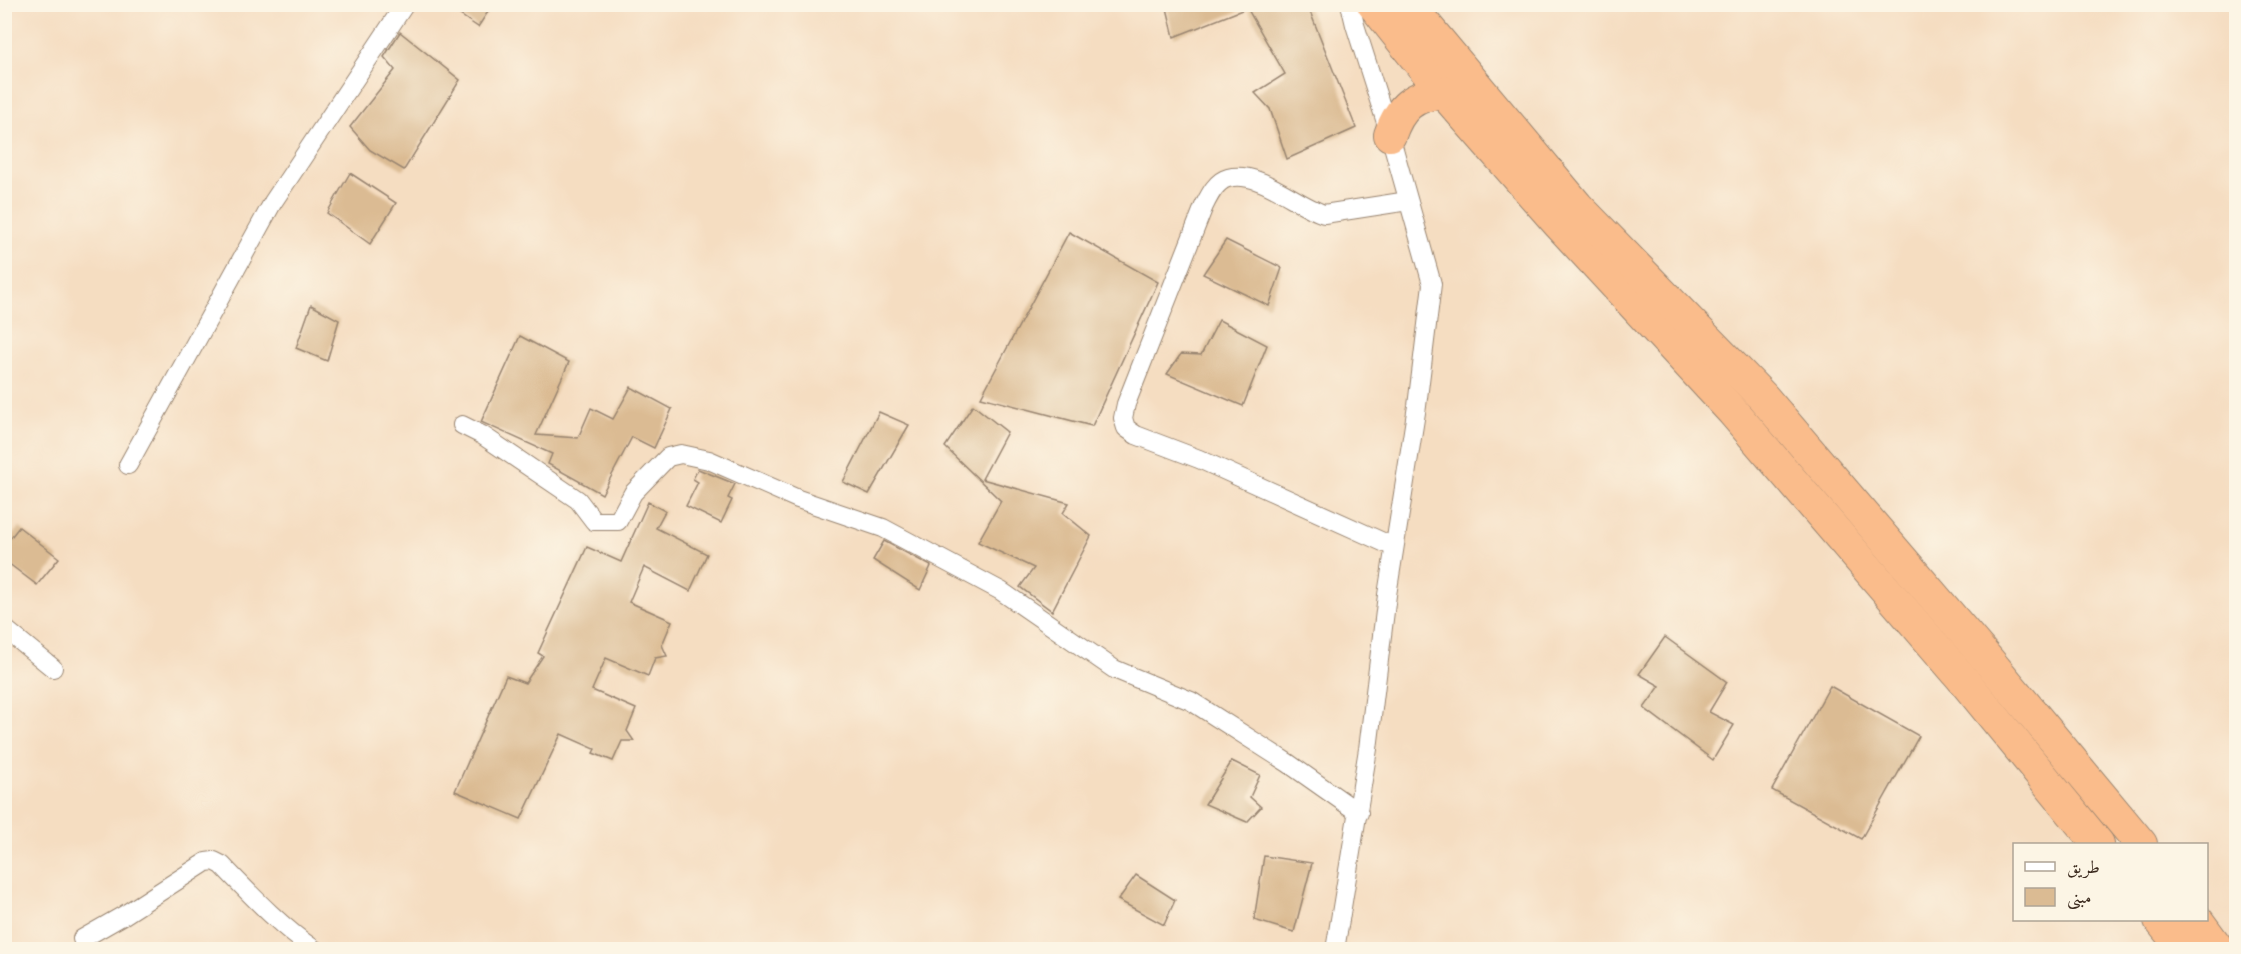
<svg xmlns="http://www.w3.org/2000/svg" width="2241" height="954" font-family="'Libre Bodoni',Amiri,serif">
<rect width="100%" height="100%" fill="#fcf5e5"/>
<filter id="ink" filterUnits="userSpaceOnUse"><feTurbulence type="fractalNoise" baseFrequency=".0167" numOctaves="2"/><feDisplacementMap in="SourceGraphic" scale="12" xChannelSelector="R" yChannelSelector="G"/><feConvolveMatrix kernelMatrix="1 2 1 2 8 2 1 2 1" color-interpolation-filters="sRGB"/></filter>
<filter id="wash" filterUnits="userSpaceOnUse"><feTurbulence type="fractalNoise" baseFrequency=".008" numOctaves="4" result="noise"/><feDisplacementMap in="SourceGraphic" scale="24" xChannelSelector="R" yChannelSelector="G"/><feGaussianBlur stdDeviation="1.35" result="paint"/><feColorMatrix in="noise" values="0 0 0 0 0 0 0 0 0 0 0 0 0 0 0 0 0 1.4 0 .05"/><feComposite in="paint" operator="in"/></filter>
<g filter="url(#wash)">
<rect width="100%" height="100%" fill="#f5ddc1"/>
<g id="blocks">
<!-- building -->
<g fill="#dbbb93">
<path d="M444,4H493L478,27Z"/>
<path d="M1166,4H1307L1356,128L1287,159L1270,109L1255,93L1285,74L1247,8L1174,37Z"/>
<path d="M400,32L460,80L404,170L370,150L350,127L395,70L384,57Z"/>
<path d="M350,173L396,203L370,244L327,213Z"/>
<path d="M1069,232L1158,282L1092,426L981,397Z"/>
<path d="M1226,240L1282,268L1269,306L1203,274Z"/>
<path d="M311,305L339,320L327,361L296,348Z"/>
<path d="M1219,320L1267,345L1243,406L1167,374L1181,354L1201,355Z"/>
<path d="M520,336L569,362L536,435L578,438L591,408L613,419L631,387L672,409L654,448L632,437L602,494L548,464L552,454L481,422Z"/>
<path d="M973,405L1007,432L982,479L1069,503L1063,513L1091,536L1052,611L1020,587L1034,568L978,542L1001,501L945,447Z"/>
<path d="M879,412L909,425L869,494L843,482Z"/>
<path d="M698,469L735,484L728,498L732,500L721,523L686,506L698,482L693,479Z"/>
<path d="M648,502L665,511L656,528L707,554L690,591L644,567L629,602L672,621L662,645L667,656L655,658L648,676L606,658L592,690L636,709L627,731L634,741H622L613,761L593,753L595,749L561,734L521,819L455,791L506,676L525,683L543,656L538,653L587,547L621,562Z"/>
<path d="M19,527L59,558L37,585L4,560V546Z"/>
<path d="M884,541L931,566L920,590L873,560Z"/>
<path d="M1665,637L1727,682L1709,712L1734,725L1713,760L1644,708L1660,686L1639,674Z"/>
<path d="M1830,686L1919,736L1861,839L1772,790Z"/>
<path d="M1232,761L1260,775L1250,797L1261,807L1247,822L1205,804Z"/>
<path d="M1264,856L1312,863L1294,932L1254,920Z"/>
<path d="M1136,875L1175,900L1164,925L1118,900Z"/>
</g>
</g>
</g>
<g filter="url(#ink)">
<use href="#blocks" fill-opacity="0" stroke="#988470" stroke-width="1.5"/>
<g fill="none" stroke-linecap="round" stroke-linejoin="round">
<defs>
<g id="minor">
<path d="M462,425L482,435L578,500L594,521H618L633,493L668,457L681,454L709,460L798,499L883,528L1001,591L1114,669L1191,701L1288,763L1359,813"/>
<path d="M128,465L273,202L405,4"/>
<path d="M1394,547L1199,459L1136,435L1126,428L1123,418L1126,404L1204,206C1209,196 1216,181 1228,178C1259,170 1296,205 1324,214L1408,201"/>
<path d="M4,628L53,668"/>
<path d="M82,939L124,915L206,862L214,861L222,865C252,896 280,926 315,950"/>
<path d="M1335,950L1368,749L1387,595L1417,406L1432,284L1390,135L1355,25L1350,4"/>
</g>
<g id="trunk">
<path d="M1373,4L1443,92L1559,224L1733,412L1961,677L2098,844"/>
<path d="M1408,4L1577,206L1762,396L1988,660L2141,844"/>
<path d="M1390,135C1400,106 1413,96 1443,92"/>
<path d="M2160,920L2184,950"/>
<path d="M2197,920L2219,950"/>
</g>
</defs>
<!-- minor casing -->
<use href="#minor" stroke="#988470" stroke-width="20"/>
<!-- trunk casing -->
<use href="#trunk" stroke="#988470" stroke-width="34"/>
<!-- minor -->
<use href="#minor" stroke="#fff" stroke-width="18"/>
<!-- trunk -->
<use href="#trunk" stroke="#fabc8b" stroke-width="32"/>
</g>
</g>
<!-- margin -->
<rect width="2241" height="954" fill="none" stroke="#fcf5e5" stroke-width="24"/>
<!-- legend -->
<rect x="2013" y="843" width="195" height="78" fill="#fcf5e5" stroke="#afa495" stroke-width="1.5"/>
<rect x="2025" y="862" width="30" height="9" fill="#ffffff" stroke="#afa495" stroke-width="1.5"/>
<text x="2067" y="873" font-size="18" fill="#3b2a1e">طريق</text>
<rect x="2025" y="888" width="30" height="18" fill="#dbbb93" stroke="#afa495" stroke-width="1.5"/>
<text x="2067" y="903" font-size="18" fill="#3b2a1e">مبنى</text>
</svg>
